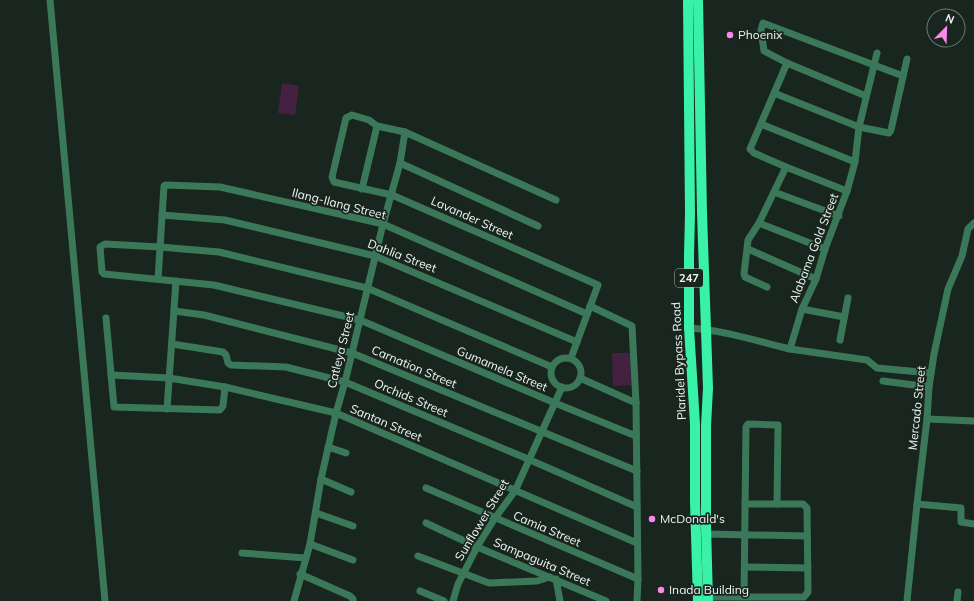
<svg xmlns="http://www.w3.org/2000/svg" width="974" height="601" font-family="Mulish,sans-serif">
<rect width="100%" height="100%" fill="#19251f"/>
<!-- green -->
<g fill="#452141">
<path d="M282,83L299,86L295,115L278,113Z"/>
<path d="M612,353H630L631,385L613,386Z"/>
</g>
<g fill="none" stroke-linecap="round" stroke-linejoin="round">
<!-- minor -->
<g stroke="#3b785a" stroke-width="7">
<path d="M50,0L105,601"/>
<path d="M787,63L750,149L754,153L786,167L847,191"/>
<path d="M774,93L859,127L889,133L891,130L907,59"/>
<path d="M866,96L787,63L764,51L761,30L763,23L903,76"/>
<path d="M761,124L855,162"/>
<path d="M400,163L538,226"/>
<path d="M362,189L377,126"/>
<path d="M774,192L839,216"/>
<path d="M556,200L405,132L377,126L369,120L352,115L346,118L332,177L334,182L392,195L598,285L571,358"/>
<path d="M162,215L225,220L375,256L577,342"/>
<path d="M759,223L825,249"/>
<path d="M748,249L816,279"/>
<path d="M158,279L164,186L166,185L220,187L383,224L587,314"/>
<path d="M767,287L745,277L744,274L748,240L759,223L786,167"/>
<path d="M590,306L632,326L636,403L638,579L637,601"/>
<path d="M802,309L844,317"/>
<path d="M174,311L204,315L352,353L637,471"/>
<path d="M106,318L114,407L220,410L223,406L225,387"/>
<path d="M689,328C723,330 757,341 790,349L802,309L816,279L825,249L847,191L855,162L859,127L877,53"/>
<path d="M840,340L848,298"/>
<path d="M172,344L223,352L226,355L228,363L231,365L286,367L345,382L528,459L637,507"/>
<path d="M790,349L867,360L877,368L931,373"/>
<circle cx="566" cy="373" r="15"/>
<path d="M552,367L367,288L219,252L160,247L105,244L100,247L102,272L104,274L214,285L360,320L555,403L636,436"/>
<path d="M111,375L169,378L225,387L336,413L637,543"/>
<path d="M580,378L636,403"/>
<path d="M883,381L929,387"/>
<path d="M167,409L176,281"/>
<path d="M927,419L974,421"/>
<path d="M328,447L346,453"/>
<path d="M321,479L351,492"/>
<path d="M426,488L638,579"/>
<path d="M917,504L961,508V522L974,524"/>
<path d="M316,513L353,526"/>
<path d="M426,523L477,547L606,601"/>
<path d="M706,534L807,536"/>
<path d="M310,544L353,560"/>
<path d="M242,553L305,558"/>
<path d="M418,556L489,583L537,581L550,577"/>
<path d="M745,567L808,568"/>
<path d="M300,574L350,596L353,599V601"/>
<path d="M556,579L560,601"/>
<path d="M420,591L444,601"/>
<path d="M708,597H804L808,592L807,508L803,504H745"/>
<path d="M744,597L746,427L748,424L778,425L777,504"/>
<path d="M294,601L310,544L321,479L336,413L345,382L383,224L400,163L405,132"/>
<path d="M453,601L458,584L477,547L495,518L515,491L562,387"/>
<path d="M907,601L917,504L927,419L929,387L934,354L948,289L962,256L968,229L974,223"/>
<path d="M957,601L958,592"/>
</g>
<!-- highway -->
<g stroke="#39f2a7" stroke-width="10">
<path d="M688,0L690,214L689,255V328L695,424V502L698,601"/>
<path d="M698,0L702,213L708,388L706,426V526L708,601"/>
</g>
</g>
<!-- markers -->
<g fill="#f888ea" stroke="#19251f" stroke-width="1.5">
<circle cx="730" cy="35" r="4"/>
<circle cx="652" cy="519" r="4"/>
<circle cx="661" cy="590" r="4"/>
</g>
<g text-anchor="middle" stroke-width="3.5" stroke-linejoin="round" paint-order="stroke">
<!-- shield labels -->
<rect fill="#19251f" stroke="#aeb7b3" stroke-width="1" x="675" y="269" width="28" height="18" rx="3"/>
<g font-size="11" font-weight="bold" fill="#eef6f2">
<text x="689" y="282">247</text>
</g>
<!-- poi labels -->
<g font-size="12" fill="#eef6f2" stroke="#19251f" text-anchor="start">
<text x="738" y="39">Phoenix</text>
<text x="660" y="523">McDonald's</text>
<text x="669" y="594">Inada Building</text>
</g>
<!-- street labels -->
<g font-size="12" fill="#eef6f2" stroke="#19251f">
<text transform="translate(339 204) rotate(14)" y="4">Ilang-Ilang Street</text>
<text transform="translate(472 218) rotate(24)" y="4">Lavander Street</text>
<text transform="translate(814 248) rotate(-69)" y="4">Alabama Gold Street</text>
<text transform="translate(402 256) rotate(21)" y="4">Dahlia Street</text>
<text transform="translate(341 350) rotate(-76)" y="4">Catleya Street</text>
<text transform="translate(679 361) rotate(-93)" y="4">Plaridel Bypass Road</text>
<text transform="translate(414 367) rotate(23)" y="4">Carnation Street</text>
<text transform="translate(502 369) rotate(23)" y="4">Gumamela Street</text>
<text transform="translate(411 398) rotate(23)" y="4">Orchids Street</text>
<text transform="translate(917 408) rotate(-84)" y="4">Mercado Street</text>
<text transform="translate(386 423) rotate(23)" y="4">Santan Street</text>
<text transform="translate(482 520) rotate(-59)" y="4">Sunflower Street</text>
<text transform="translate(547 529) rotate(23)" y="4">Camia Street</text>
<text transform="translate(542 562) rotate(23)" y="4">Sampaguita Street</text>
</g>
</g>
<!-- north arrow -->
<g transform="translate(946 28) rotate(23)"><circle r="19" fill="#19251f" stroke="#6e7973"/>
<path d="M0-3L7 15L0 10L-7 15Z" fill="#f888ea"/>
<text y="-6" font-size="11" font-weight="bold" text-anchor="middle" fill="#eef6f2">N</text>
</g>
</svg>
